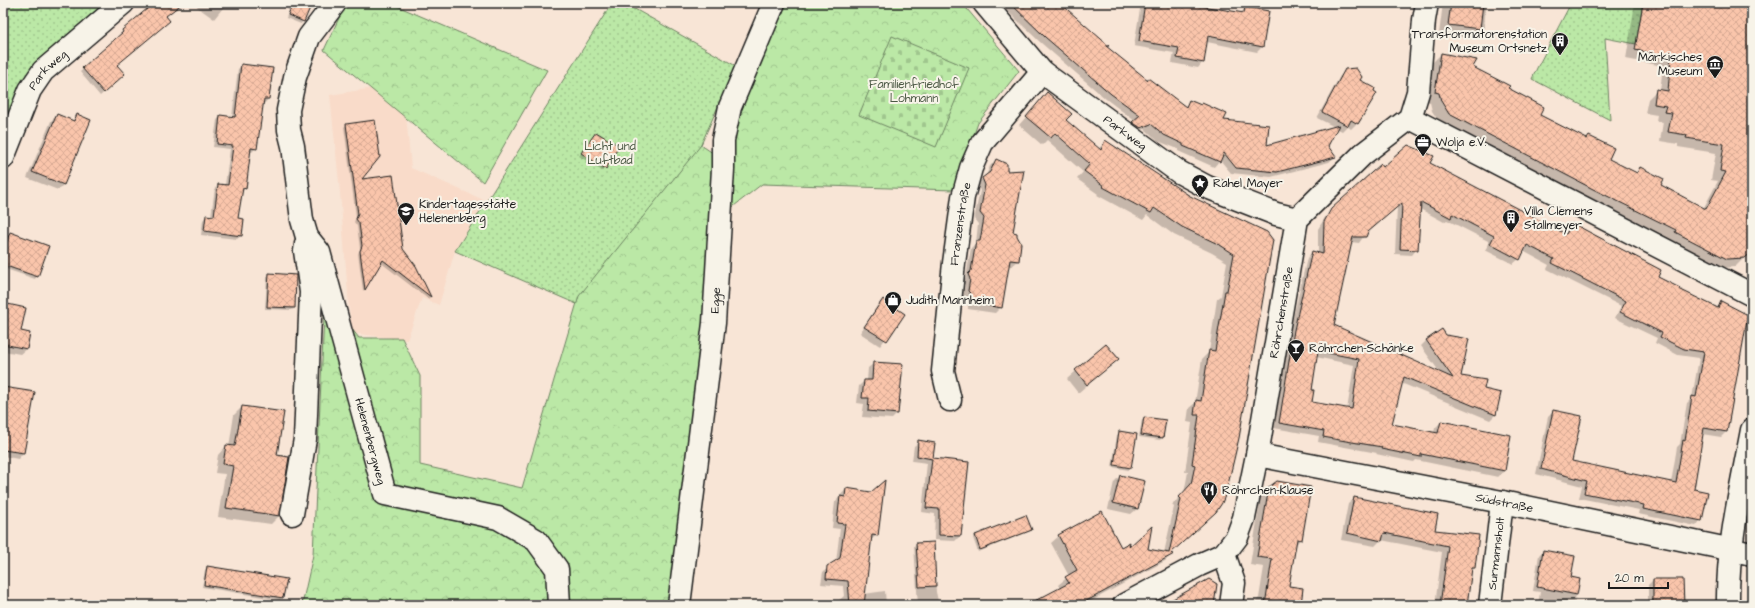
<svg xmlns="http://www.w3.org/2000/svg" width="1755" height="608" font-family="'Architects Daughter',sans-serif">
<defs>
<pattern id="green-dots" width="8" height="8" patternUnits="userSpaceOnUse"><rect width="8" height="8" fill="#bbe8a6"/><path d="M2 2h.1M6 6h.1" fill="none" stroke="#a0c68e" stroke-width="1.8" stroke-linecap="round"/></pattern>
<pattern id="forest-crowns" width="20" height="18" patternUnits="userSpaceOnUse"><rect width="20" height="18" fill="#bbe8a6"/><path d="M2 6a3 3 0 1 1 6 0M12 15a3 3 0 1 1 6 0" fill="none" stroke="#a0c68e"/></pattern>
<pattern id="cemetery-stones" width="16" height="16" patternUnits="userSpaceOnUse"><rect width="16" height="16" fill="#bbe8a6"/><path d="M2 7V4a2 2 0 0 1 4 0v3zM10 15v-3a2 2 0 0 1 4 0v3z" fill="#a0c68e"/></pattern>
<pattern id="building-cross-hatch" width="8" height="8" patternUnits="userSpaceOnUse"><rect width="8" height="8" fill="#fac5ab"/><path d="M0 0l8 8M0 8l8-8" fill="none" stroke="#d6a993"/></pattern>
</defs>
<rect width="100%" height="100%" fill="#f8e5d6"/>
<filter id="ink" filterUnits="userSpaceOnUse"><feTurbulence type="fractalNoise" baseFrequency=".025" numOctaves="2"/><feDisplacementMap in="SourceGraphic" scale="8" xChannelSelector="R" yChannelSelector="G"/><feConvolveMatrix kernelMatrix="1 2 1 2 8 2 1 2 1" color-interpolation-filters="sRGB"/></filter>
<g filter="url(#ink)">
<!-- built -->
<path fill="#f9dbc9" d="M403,83L411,168L486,201L455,251L439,305L422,298L407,340L351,333L340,192L330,95Z"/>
<!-- green -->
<g fill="url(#green-dots)" stroke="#6c8261">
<path d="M3,3H105L44,55L3,126Z"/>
<path d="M612,3H624L736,66L679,194L588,309L455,251Z"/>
<path d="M1571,3H1643L1636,44L1605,38L1610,120L1532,79L1537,68Z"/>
</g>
<!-- forest -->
<g fill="url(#forest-crowns)" stroke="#6c8261">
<path d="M346,3H390L547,70L483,182L324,50Z"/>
<path d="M783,3H962L1019,71L978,123L954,190L762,184L711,224L708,322L671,605H302L313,555L325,295L359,338H402L420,376V465L522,488L579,296L701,145L723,160L739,109Z"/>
</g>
<!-- cemetery -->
<path fill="url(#cemetery-stones)" stroke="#6c8261" d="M892,36L969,68L936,147L859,115Z"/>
<!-- shadow -->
<g fill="#0003" fill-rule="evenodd">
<path d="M156,3H182L165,16L116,66L123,74L100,96L80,72L120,36L119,35L123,31Z"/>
<path d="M200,3H227L214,19L197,7Z"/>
<path d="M290,3H318L313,9L309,7L301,24L286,18L289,10L287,9Z"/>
<path d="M999,3H1067L1063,7L1108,46L1106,48L1147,81L1184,107L1190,101L1265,146L1335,127L1317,118L1340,76L1346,70L1359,81L1357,123L1351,129L1347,126L1342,131L1336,128L1327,146L1335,157L1329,162L1271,177L1231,173L1220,160L1214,167L1178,151V149L1158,141L1145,129L1134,134L1127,128L1135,121L1106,99L1040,42Z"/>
<path d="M1141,3H1177L1240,13L1246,8L1262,47L1257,52L1207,42L1203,62L1198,68L1172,63L1174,53L1134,46Z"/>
<path d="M1380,3H1393L1391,5Z"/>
<path d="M1443,3H1490L1486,5L1484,29L1474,39L1439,34Z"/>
<path d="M1635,3H1752V137L1750,139L1746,163L1752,164V250L1735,267L1718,268L1440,123L1432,111L1430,102L1426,101L1432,63L1441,54L1472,67L1507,89L1538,115L1586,140L1589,137L1607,159L1636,173L1641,168L1660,185L1703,209L1718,181L1711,180L1716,153L1678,147V144L1660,141L1663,122L1656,121L1657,115L1645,113L1648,99L1657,90L1660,91L1663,66L1626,59Z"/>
<path d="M242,65L268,99L265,103L262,102L256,148L252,152H250L245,188L242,192L237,219L241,236L237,239L201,235L203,220L206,216H211L215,188L219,185H225L230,149L213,147L217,120L221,116L232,117L238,69Z"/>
<path d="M1040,101L1098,149L1106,142L1189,197L1272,240L1169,554H1172L1165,561L1084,605H1029L1060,588L1058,585L1069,576L1051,543L1059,536L1127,550H1147L1164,553L1174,507L1172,505L1184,493L1188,472H1185L1192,423L1187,422L1189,408L1195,403L1202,359L1209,352L1217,299L1221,296L1227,262L1212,253L1174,235L1147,215L1143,220L1097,195L1098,194L1077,179L1083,172L1047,140L1042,145L1019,125Z"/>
<path d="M57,115L72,121L78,115L63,185L58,190L27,178L51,121Z"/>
<path d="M346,125L359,180L402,249L415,267L430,297L428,299L380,262L363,291L358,254L360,249L357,226L354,222L356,217L344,127Z"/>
<path d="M594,136L605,168L602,171L579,156Z"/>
<path d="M996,160L1018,261L1012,266H1008L1001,307L995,313L968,309V305L964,304L965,299L963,297L965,285L963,281L966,277L971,248L976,243L978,224L974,219L980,191L977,184L986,176L990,166Z"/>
<path d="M1429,164L1564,234L1572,224L1678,290L1716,308L1722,303L1726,432L1721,437L1702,434L1693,490L1701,520L1696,526L1638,514L1639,510L1579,498L1582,486L1536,474L1548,417L1554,411L1571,462L1671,483L1677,447L1680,444L1687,403L1692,398L1699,358L1678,355L1655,343L1657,338L1615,318L1621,306L1547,269L1549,265L1523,251L1519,259L1513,264L1485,250L1490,242L1447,220L1444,222L1420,209L1417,249L1412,255L1395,254L1397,207L1366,233L1359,243L1351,242L1332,325L1441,374L1421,346L1427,340L1460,376L1483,390L1500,394L1495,415L1490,420L1401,383L1391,424L1434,433L1435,428L1441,422L1510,436L1504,471L1498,477L1416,460L1414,462L1376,454L1377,453L1318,442L1319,436L1274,428L1289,336L1307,258L1312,252L1318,254V229L1326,216L1383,168ZM1316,357L1354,365L1347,410L1311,403L1310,390Z"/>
<path d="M10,233L37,276L35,279L3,268V250L8,236Z"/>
<path d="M269,274L294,308L292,310L265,309L267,277Z"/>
<path d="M883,300L904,314L880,346L860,333L877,306Z"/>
<path d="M3,304L20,332L29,334L26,349L20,354L4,351L3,353Z"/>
<path d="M1106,345L1117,359L1078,393L1067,379Z"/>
<path d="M874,363L897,414L892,419L862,417L864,404L857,403L859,386L864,381H867L868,368Z"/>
<path d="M3,392L34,393L23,453L18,459L3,456Z"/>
<path d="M242,407L276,456L288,458L279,516L271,524L218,517L225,474L215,473L218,455L226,446L229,447L234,415Z"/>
<path d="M1145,418L1162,437L1160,440L1139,437L1142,420Z"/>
<path d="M1119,433L1131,467L1128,470L1112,467L1117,435Z"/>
<path d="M919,442L934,444L931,459L968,463L960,536L955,541L934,540L935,514L922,512L927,463L912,461L914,446Z"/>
<path d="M1120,476L1137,509L1131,514L1108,509L1114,482Z"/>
<path d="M1270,487L1301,539L1295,545L1288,587L1300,605H1252L1259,598L1264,567L1250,565L1261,496Z"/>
<path d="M846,489L877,535L871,540L864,594L885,591L886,605H837V602L844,596L843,586L821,584L823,572L836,562L840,529L832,528L835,502Z"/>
<path d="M1355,498L1434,531L1474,568L1470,572L1466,605H1435L1442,552L1381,540L1375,546L1341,540L1348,504Z"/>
<path d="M1031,530L1028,532L978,552L973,538L975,535Z"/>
<path d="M933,543L936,592L939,605H918L914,546L916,544Z"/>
<path d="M1543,551L1570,578L1579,580L1574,605H1538L1540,592L1533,591L1539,555Z"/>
<path d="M207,567L283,597L280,600L202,587L205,570Z"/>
<path d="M1653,580H1683V605H1648V585Z"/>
</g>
<!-- building -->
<g fill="url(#building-cross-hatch)" stroke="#1c1c1c" fill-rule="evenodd">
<path d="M154,3H183L166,16L170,21L117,65L125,74L104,93L82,68L123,32L122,30Z"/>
<path d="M293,3H312L304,22L288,15Z"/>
<path d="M1010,3H1060L1109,46H1106L1148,80V78L1186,107L1189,100L1201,105L1202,103L1227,114L1224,120L1269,125L1267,145L1339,125L1328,146L1336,157L1277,172L1236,168L1224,153L1220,162L1183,146V144L1164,135L1151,124L1141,128L1132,122L1140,115L1111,94L1045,37Z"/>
<path d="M1145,3H1183L1244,13L1245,7L1269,11L1263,47L1208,36L1204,63L1177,58L1179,48L1139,41Z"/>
<path d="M1451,3H1483L1480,29L1448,25Z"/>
<path d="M1643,3H1752V133L1747,162L1752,163V252L1745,258L1727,259L1675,232L1676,230L1593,189L1449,114L1441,101L1439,93L1435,92L1441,53L1477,60L1473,67L1510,86L1508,88L1544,107L1540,115L1587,139L1589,136L1614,148L1609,159L1637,173L1640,167L1664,179L1661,185L1706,209L1726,172L1720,171L1724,144L1686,138L1687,135L1668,132L1672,113L1664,112L1666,106L1654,104L1656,89L1668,91L1671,57L1635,50Z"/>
<path d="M241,64L273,68L269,99H264L257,149L251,148L246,189L243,188L238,218L244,219L242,236L204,231L206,215L214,216L218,184L228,185L233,146L217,144L220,115L235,117Z"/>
<path d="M1356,68L1362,77L1360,80L1375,88L1374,91L1377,93L1358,124L1351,120L1348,126L1322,112L1345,69Z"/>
<path d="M1047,92L1072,114L1066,120L1101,150L1105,140L1190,196L1267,232L1273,240L1239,438L1226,493L1222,503L1216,512L1171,553L1174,554L1079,605H1027L1069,583L1065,577L1077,570L1058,535L1102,511L1121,547L1130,542L1129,547L1152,526L1148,549L1169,553L1181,499L1179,497L1191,484L1195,465L1192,464L1199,415H1194L1196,400L1201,401L1209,350L1215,351L1225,291H1227L1234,254L1220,245L1182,227L1154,208L1151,213L1103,187L1104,186L1084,171L1090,164L1055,133L1051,138L1026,117Z"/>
<path d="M57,114L74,121L77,114L91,120L64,185L32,172Z"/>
<path d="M375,120L380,157L362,179L393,175L403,249L416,266L431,297L383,260L365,290L360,251L362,246L359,223L356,219L358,214L346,124Z"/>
<path d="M596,132L619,146L606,169L581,153Z"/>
<path d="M1408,145L1434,156L1430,163L1566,234L1572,223L1661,270L1658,277L1680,288L1679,289L1718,308L1721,301L1748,315L1727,432L1704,428L1694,489L1708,492L1702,521L1643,509L1644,505L1584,493L1587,481L1541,469L1553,410L1582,416L1572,461L1676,483L1683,440L1685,441L1692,396L1696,397L1704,352L1684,349L1660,337L1662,333L1620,312L1626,301L1552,263L1554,259L1527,245L1520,260L1490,244L1494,236L1452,214L1451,218L1421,202L1418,250L1400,249L1402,203L1368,232L1366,237H1353L1334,325L1453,378L1426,340L1442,329L1446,335L1469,339L1461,376L1486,380L1484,389L1501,393L1496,415L1404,377L1392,424L1438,433L1441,421L1511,435L1505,471L1421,454V457L1381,449L1382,447L1334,439L1323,437L1324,431L1279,423L1294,330L1312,251L1323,254L1324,222L1331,209L1381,164L1383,167ZM1318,351L1359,359L1352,409L1312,402L1314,390H1312Z"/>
<path d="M996,159L1007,164V171L1024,170L1013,232L1017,233V236L1021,243L1019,261L1010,260L1002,308L973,303V300L969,299L970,293L968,291L970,279L968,274L971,271L976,241H980L984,218L980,213L985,185L982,178L990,172Z"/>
<path d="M10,232L49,246L38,277L3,265V253Z"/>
<path d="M269,273L296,275L295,308L267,307Z"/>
<path d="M883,299L905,314L887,341L864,327Z"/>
<path d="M3,303L26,308L21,331L30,333L27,349L3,344Z"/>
<path d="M1106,344L1119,359L1087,385L1075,370Z"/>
<path d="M873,362L903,364L898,414L868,411L869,398H862L864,380H872Z"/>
<path d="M3,387L35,392L24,453L3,450Z"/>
<path d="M242,406L284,412L277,455L289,457L280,516L226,508L233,466L223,464L226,445L235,446Z"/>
<path d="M1144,417L1166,420L1163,438L1141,435Z"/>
<path d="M1119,431L1137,434L1131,468L1114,465Z"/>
<path d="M918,440L935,443L933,458L969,462L961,536L939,535V509L926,508L932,459L917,456Z"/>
<path d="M1120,475L1145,481L1138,509L1113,503Z"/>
<path d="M885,480L878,536L872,535L864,605H850L848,581L826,579L827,566L840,558L845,524L837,523L840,496L845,497L846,488L871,492Z"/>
<path d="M1277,481L1311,487L1302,540L1297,539L1289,586L1303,588L1301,605H1265L1272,559L1257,557L1269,487Z"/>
<path d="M1354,497L1438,514L1435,530L1479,535L1475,568H1472L1467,605H1440L1448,546L1384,533L1382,541L1347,533Z"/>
<path d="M1026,515L1032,530L980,550L975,535Z"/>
<path d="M934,542L936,586L919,587L916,543Z"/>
<path d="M1543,550L1575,556L1571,577L1580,579L1577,595L1537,587Z"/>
<path d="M207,566L287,579L283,598L204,585Z"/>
<path d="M1209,579L1217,584L1214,605H1162Z"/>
<path d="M1653,579H1683L1684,605H1653Z"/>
</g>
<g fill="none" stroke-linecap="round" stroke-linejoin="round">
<defs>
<g id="street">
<path id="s1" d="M335,3L309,37L295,77L288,110L289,130L293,146L302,220L307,237L319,252L385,494L498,518L536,540L557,569L559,605"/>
<path id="s2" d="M984,3L1042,72L1179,172L1207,187L1276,214L1297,219"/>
<path d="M1410,118L1752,295"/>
<path id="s3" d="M3,158L30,90L43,71L123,3"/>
<path id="s4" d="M950,400L943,371L954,263L963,197L971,168L982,143L1042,72"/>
<path id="s5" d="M1257,455L1502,502L1752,554"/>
<path d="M292,514L305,439L311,292L305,251L306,244"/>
<path d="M1224,554L1234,583L1231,605"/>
<path id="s6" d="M679,605L714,323L723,169V140L730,107L774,3"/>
<path id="s7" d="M1124,605L1199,565L1224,554L1237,537L1244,518L1257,455L1297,219L1363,154L1410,118L1418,92L1424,20L1427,3"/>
<path id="s8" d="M1490,605L1502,502"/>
</g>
<path id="secondary" d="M1728,605C1727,545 1741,489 1752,430"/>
</defs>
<!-- street casing -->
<use href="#street" stroke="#1c1c1c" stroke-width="25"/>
<!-- secondary casing -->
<use href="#secondary" stroke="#1c1c1c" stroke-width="25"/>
<!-- street -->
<use href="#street" stroke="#f7f3e8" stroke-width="22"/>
<!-- secondary -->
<use href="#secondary" stroke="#f7f3e8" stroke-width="22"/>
</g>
</g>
<!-- icons -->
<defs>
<symbol id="building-pin" viewBox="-11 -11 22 30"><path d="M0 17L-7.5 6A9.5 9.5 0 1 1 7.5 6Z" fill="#1c1c1c" stroke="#f7f3e8"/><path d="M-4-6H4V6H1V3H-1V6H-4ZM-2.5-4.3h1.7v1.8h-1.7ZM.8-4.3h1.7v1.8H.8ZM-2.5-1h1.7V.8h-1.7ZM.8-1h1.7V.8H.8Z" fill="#fff"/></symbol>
<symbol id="museum-pin" viewBox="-11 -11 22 30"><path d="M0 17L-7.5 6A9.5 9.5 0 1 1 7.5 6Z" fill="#1c1c1c" stroke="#f7f3e8"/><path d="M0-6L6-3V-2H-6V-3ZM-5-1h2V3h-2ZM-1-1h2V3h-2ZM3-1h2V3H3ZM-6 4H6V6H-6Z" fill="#fff"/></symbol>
<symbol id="office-pin" viewBox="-11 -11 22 30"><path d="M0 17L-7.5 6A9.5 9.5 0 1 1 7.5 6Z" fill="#1c1c1c" stroke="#f7f3e8"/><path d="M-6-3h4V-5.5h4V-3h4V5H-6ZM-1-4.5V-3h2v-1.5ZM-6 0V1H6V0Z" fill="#fff"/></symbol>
<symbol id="sight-pin" viewBox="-11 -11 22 30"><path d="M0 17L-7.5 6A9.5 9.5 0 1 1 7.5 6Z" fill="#1c1c1c" stroke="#f7f3e8"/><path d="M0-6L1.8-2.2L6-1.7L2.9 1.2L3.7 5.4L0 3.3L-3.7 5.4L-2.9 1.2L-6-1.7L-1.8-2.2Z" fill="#fff"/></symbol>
<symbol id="school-pin" viewBox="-11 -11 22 30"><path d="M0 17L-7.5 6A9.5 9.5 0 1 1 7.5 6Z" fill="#1c1c1c" stroke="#f7f3e8"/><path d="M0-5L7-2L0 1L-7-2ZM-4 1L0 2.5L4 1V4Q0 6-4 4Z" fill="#fff"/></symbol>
<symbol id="shop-pin" viewBox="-11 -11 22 30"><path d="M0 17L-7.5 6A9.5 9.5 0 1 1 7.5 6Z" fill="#1c1c1c" stroke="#f7f3e8"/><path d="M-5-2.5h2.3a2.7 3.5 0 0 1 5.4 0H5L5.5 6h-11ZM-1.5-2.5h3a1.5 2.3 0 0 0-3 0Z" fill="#fff"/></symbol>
<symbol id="bar-pin" viewBox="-11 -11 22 30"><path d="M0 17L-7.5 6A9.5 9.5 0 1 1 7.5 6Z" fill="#1c1c1c" stroke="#f7f3e8"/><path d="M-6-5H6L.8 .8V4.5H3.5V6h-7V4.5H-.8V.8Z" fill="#fff"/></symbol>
<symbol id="restaurant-pin" viewBox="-11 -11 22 30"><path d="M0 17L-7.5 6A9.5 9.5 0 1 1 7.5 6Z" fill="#1c1c1c" stroke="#f7f3e8"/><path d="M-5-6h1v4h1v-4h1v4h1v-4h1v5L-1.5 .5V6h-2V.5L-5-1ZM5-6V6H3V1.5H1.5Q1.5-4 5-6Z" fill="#fff"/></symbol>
</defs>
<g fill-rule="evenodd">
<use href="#building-pin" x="1550" y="31" width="20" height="27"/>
<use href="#museum-pin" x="1705" y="54" width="20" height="27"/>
<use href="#office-pin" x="1413" y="132" width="20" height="27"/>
<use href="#sight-pin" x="1190" y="173" width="20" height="27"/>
<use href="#school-pin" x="396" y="201" width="20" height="27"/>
<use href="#building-pin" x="1501" y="208" width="20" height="27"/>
<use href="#shop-pin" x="883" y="290" width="20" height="27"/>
<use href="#bar-pin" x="1286" y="338" width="20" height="27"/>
<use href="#restaurant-pin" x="1199" y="480" width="20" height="27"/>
</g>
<g text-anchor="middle" stroke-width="4" stroke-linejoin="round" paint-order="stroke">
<!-- poi labels -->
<g font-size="12" fill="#1c1c1c" stroke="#f7f3e8" text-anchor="start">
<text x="1547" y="38" text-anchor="end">Transformatorenstation<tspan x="1547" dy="14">Museum Ortsnetz</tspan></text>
<text x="1702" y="61" text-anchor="end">Märkisches<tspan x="1702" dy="14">Museum</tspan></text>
<text x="1436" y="146">Wolja e.V.</text>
<text x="1213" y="187">Rahel Mayer</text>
<text x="419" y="208">Kindertagesstätte<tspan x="419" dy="14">Helenenberg</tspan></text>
<text x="1524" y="215">Villa Clemens<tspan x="1524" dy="14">Stallmeyer</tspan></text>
<text x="906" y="304">Judith Mannheim</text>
<text x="1309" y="352">Röhrchen-Schänke</text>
<text x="1222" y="494">Röhrchen-Klause</text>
</g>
<!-- street labels -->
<g font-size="12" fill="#1c1c1c" stroke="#f7f3e8">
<text dy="4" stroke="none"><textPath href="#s3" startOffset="100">Parkweg</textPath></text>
<text dy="4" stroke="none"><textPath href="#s2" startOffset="193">Parkweg</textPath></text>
<text dy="4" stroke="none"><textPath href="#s4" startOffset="178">Franzenstraße</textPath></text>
<text dy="4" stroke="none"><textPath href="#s6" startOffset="307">Egge</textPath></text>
<text dy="4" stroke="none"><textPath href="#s7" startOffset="363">Röhrchenstraße</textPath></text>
<text dy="4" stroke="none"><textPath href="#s1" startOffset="463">Helenenbergweg</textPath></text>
<text dy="4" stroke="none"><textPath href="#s5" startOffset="252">Südstraße</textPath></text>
<text dy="4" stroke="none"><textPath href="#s8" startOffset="52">Surmannsholt</textPath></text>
</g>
<!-- park labels -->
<g font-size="12" fill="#4c5945" stroke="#f7f3e8">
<text x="914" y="88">Familienfriedhof<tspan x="914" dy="14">Lohmann</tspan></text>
<text x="610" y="150">Licht und<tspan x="610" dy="14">Luftbad</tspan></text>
</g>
</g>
<!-- margin -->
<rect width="1755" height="608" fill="none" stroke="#f7f3e8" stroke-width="16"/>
<rect x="8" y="8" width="1739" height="592" fill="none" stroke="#1c1c1c" stroke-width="1.5" filter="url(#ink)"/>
<!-- scale -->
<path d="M1609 582v6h59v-6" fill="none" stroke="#1c1c1c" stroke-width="2"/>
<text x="1615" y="582" font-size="12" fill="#1c1c1c" stroke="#f7f3e8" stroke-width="3" paint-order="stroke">20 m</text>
</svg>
